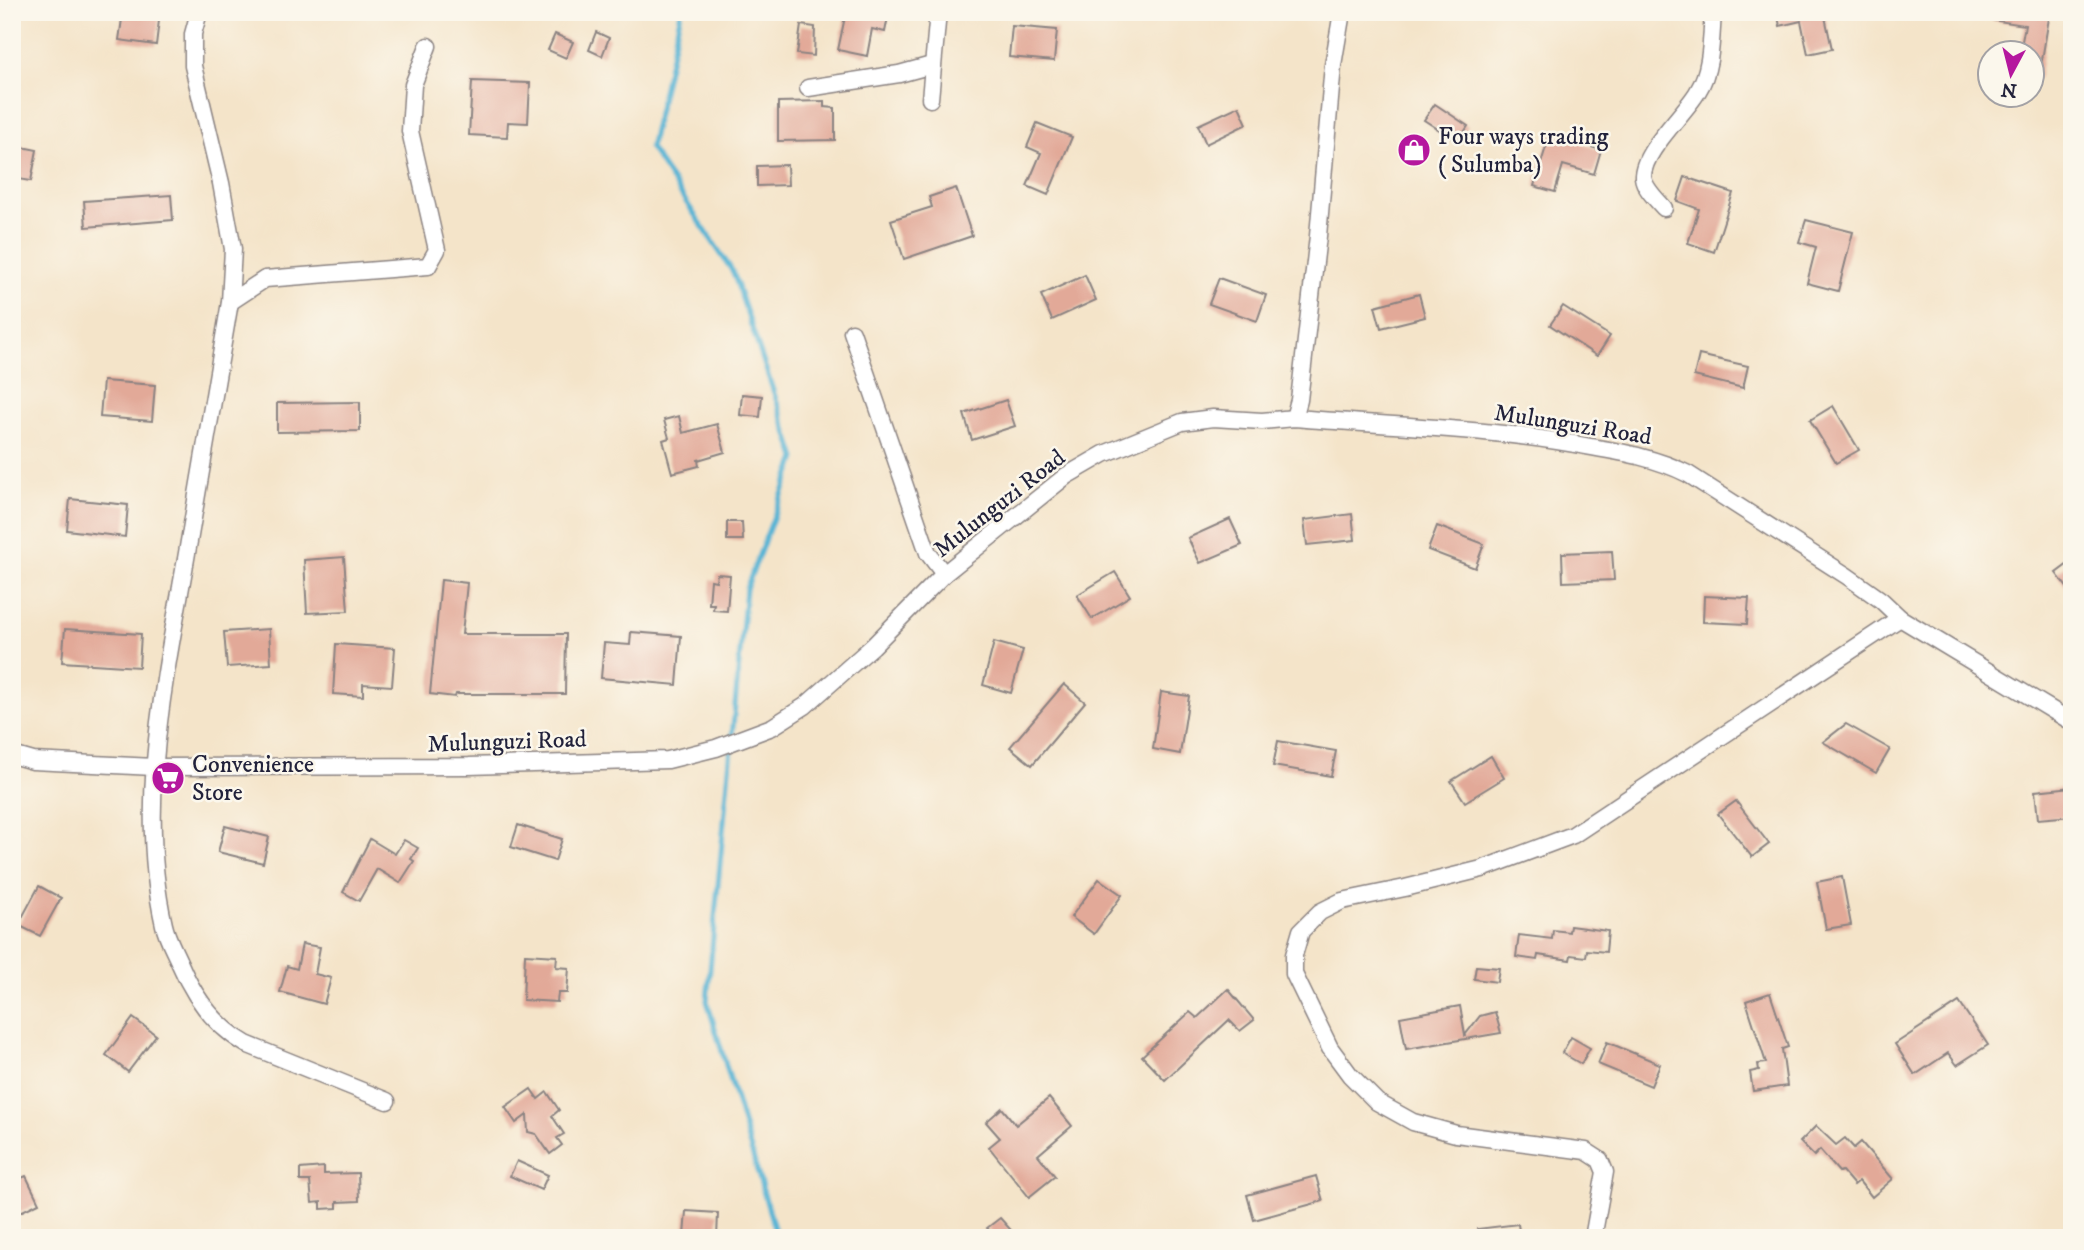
<svg xmlns="http://www.w3.org/2000/svg" width="2084" height="1250" font-family="'IM FELL DW Pica',serif">
<rect width="100%" height="100%" fill="#fbf7ec"/>
<filter id="ink" filterUnits="userSpaceOnUse"><feTurbulence type="fractalNoise" baseFrequency=".0143" numOctaves="2"/><feDisplacementMap in="SourceGraphic" scale="14" xChannelSelector="R" yChannelSelector="G"/><feConvolveMatrix kernelMatrix="1 2 1 2 8 2 1 2 1" color-interpolation-filters="sRGB"/></filter>
<filter id="wash" filterUnits="userSpaceOnUse"><feTurbulence type="fractalNoise" baseFrequency=".00686" numOctaves="4" result="noise"/><feDisplacementMap in="SourceGraphic" scale="28" xChannelSelector="R" yChannelSelector="G"/><feGaussianBlur stdDeviation="1.57" result="paint"/><feColorMatrix in="noise" values="0 0 0 0 0 0 0 0 0 0 0 0 0 0 0 0 0 1.4 0 .05"/><feComposite in="paint" operator="in"/></filter>
<g filter="url(#wash)">
<rect width="100%" height="100%" fill="#f4e4c9"/>
<g fill="none" stroke-linecap="round" stroke-linejoin="round">
<!-- stream -->
<path stroke="#56b4d4" stroke-width="5" d="M681,12L650,148L733,272L796,458L746,589L707,1001L777,1238"/>
</g>
<g id="blocks">
<!-- building -->
<g fill="#e2a998">
<path d="M123,12H160L156,45L119,40Z"/>
<path d="M846,12H889L885,32L872,29L867,56L838,50Z"/>
<path d="M1777,12H1824L1832,49L1808,54L1801,21L1780,26Z"/>
<path d="M1991,12H2050L2039,78H2032V52H2020L2025,25L1991,20Z"/>
<path d="M801,25L815,27L814,56L797,54Z"/>
<path d="M1012,26L1057,30L1054,61L1009,57Z"/>
<path d="M596,32L609,38L602,56L589,50Z"/>
<path d="M555,34L573,42L566,58L548,50Z"/>
<path d="M472,81L530,83L528,123L508,122L507,137L469,135Z"/>
<path d="M824,101V107L835,108V140L778,141V102Z"/>
<path d="M1435,104L1468,126L1458,142L1424,120Z"/>
<path d="M1239,106L1247,124L1206,144L1198,125Z"/>
<path d="M1037,123L1072,137L1048,195L1027,186L1041,153L1027,147Z"/>
<path d="M1550,134L1601,150L1594,174L1563,165L1555,192L1534,186Z"/>
<path d="M12,145L37,150L31,181L12,178Z"/>
<path d="M787,165L788,185L757,186V166Z"/>
<path d="M1685,177L1733,193L1714,252L1688,243L1699,209L1677,201Z"/>
<path d="M956,188L972,236L904,259L891,220L932,207L929,197Z"/>
<path d="M171,195L173,220L86,227L84,201Z"/>
<path d="M1806,220L1853,232L1838,291L1807,283L1816,247L1799,242Z"/>
<path d="M1085,275L1096,300L1052,320L1041,295Z"/>
<path d="M1219,278L1266,295L1257,321L1209,304Z"/>
<path d="M1419,294L1425,317L1381,328L1375,306Z"/>
<path d="M1563,306L1610,336L1597,356L1550,325Z"/>
<path d="M1699,355L1748,366L1743,388L1694,376Z"/>
<path d="M103,381L155,385L152,421L100,417Z"/>
<path d="M742,394L762,396L760,417L740,415Z"/>
<path d="M1006,400L1015,426L972,440L964,414Z"/>
<path d="M360,402V431L277,432V403Z"/>
<path d="M1833,406L1859,450L1836,463L1810,420Z"/>
<path d="M679,416L683,433L717,424L725,452L698,460L699,466L672,473L663,440L669,438L664,420Z"/>
<path d="M70,499L128,505L125,537L67,530Z"/>
<path d="M1352,514L1355,540L1307,545L1304,520Z"/>
<path d="M1230,519L1242,545L1200,563L1188,538Z"/>
<path d="M727,522H742L743,540H727Z"/>
<path d="M1437,526L1484,544L1475,568L1428,550Z"/>
<path d="M1612,551L1614,580L1563,582L1562,553Z"/>
<path d="M344,557L348,611L307,613L304,560Z"/>
<path d="M2072,561V594L2056,573Z"/>
<path d="M1115,572L1130,596L1092,619L1077,595Z"/>
<path d="M717,574L730,575L727,611L713,610L714,604H709L711,580L716,581Z"/>
<path d="M441,580L467,583L462,634H566L565,694H456L455,697L430,694Z"/>
<path d="M1704,596L1749,598L1747,624L1703,622Z"/>
<path d="M65,629L141,634L139,667L62,662Z"/>
<path d="M269,629L271,664L227,667L224,632Z"/>
<path d="M631,632L681,636L677,685L601,678L604,643L630,645Z"/>
<path d="M994,642L1023,650L1011,693L983,685Z"/>
<path d="M336,644L395,648L392,686L363,684V696L333,694Z"/>
<path d="M1064,684L1085,702L1032,765L1010,747Z"/>
<path d="M1161,692L1189,696L1180,754L1153,749Z"/>
<path d="M1846,724L1890,749L1876,773L1823,742Z"/>
<path d="M1278,741L1336,751L1331,776L1273,766Z"/>
<path d="M1491,756L1504,778L1465,802L1451,781Z"/>
<path d="M2072,787V816L2038,819L2035,791Z"/>
<path d="M1736,801L1769,844L1752,857L1718,814Z"/>
<path d="M518,825L562,839L555,861L511,847Z"/>
<path d="M225,826L269,837L263,863L218,852Z"/>
<path d="M370,839L395,854L404,840L418,848L411,859L414,861L400,883L377,869L359,901L343,892Z"/>
<path d="M1842,877L1851,925L1826,929L1817,882Z"/>
<path d="M1099,879L1122,895L1094,934L1071,917Z"/>
<path d="M39,886L61,898L40,936L18,925Z"/>
<path d="M1570,926L1608,931L1606,952L1587,950L1586,957L1571,955L1570,960L1538,955L1537,960L1516,957L1519,935L1552,939L1553,930L1569,932Z"/>
<path d="M302,944L320,947L315,974L331,978L324,1004L280,992L287,966L297,969Z"/>
<path d="M525,954L557,956L556,967L569,968L567,993H558L557,1002L523,1000Z"/>
<path d="M1476,966L1499,968L1497,982L1474,979Z"/>
<path d="M1228,989L1254,1020L1240,1031L1229,1020L1165,1080L1142,1056L1190,1012L1197,1018Z"/>
<path d="M1770,993L1788,1047L1782,1049L1787,1086L1753,1091L1750,1072L1759,1070L1758,1064L1766,1063L1746,1001Z"/>
<path d="M1959,1002L1988,1045L1957,1065L1948,1053L1915,1075L1895,1044Z"/>
<path d="M1460,1006L1465,1035L1480,1016L1495,1012L1501,1033L1406,1049L1400,1017Z"/>
<path d="M133,1018L156,1035L128,1072L106,1055Z"/>
<path d="M1571,1037L1590,1048L1581,1064L1562,1053Z"/>
<path d="M1607,1042L1660,1064L1651,1086L1598,1064Z"/>
<path d="M531,1089L538,1099L547,1092L559,1110L552,1116L564,1134L557,1138L562,1145L550,1154L536,1134L528,1132L527,1115L516,1123L505,1107Z"/>
<path d="M1049,1098L1072,1126L1038,1155L1055,1176L1029,1197L989,1147L1000,1138L986,1122L1002,1108L1016,1125Z"/>
<path d="M1816,1126L1836,1145L1845,1138L1854,1148L1861,1142L1893,1179L1872,1197L1859,1181L1854,1185L1842,1171L1839,1172L1820,1150L1814,1156L1800,1142Z"/>
<path d="M517,1161L548,1175L541,1190L510,1176Z"/>
<path d="M324,1167V1174L358,1173L359,1201L337,1202V1208L321,1209V1202L312,1203L310,1181H300V1169Z"/>
<path d="M26,1176L39,1203L12,1216V1182Z"/>
<path d="M1316,1176L1323,1201L1254,1220L1247,1195Z"/>
<path d="M686,1211L718,1213L717,1238L684,1236Z"/>
<path d="M1000,1218L1018,1238H997L987,1228Z"/>
<path d="M1518,1224L1520,1238H1478L1477,1229Z"/>
</g>
</g>
</g>
<g filter="url(#ink)">
<use href="#blocks" fill-opacity="0" stroke="#8b8382" stroke-width="2"/>
<g fill="none" stroke-linecap="round" stroke-linejoin="round">
<defs>
<g id="minor">
<path d="M199,12L193,34V66L221,183L233,249L230,302C216,386 201,469 187,553C166,674 136,803 164,925C167,939 175,952 180,964C194,997 215,1026 246,1044L387,1101"/>
<path d="M808,88L899,74L932,65"/>
<path d="M930,99L938,12"/>
<path d="M1664,208C1657,200 1644,188 1643,177C1642,151 1686,113 1698,91C1712,69 1711,38 1713,12"/>
<path d="M230,302L265,279L428,266L437,250L410,131L413,85L428,46"/>
<path d="M852,332L928,553L944,574"/>
<path d="M1294,418L1299,400L1318,236L1333,65L1342,12"/>
<path d="M12,755L33,761L154,767L469,766L668,760L716,748L772,727L805,706L873,646L944,574L1066,476L1104,454L1182,422L1213,418L1262,421L1294,418C1393,426 1493,428 1591,447C1626,453 1656,458 1688,474L1847,576L1881,600L1900,618L2072,722"/>
<path d="M1593,1238L1605,1172L1600,1160L1586,1151L1456,1134L1413,1122L1377,1102L1350,1075L1330,1048L1294,974V955L1301,931L1320,912L1342,901L1405,888L1482,869L1573,835L1900,618"/>
</g>
</defs>
<!-- minor casing -->
<use href="#minor" stroke="#8b8382" stroke-width="19"/>
<!-- minor -->
<use href="#minor" stroke="#fff" stroke-width="16"/>
</g>
</g>
<!-- icons -->
<defs>
<symbol id="shop-disc" viewBox="-11 -11 22 22"><circle r="9.5" fill="#b5179e" stroke="#fbf7ec"/><path d="M-5-2.5h2.3a2.7 3.5 0 0 1 5.4 0H5L5.5 6h-11ZM-1.5-2.5h3a1.5 2.3 0 0 0-3 0Z" fill="#fff"/></symbol>
<symbol id="supermarket-disc" viewBox="-11 -11 22 22"><circle r="9.5" fill="#b5179e" stroke="#fbf7ec"/><path d="M-6-5.5h2.5l.6 2H6L4.5 2H-2.5L-4.4-4H-6ZM-1.5 3.2a1.3 1.3 0 1 0 .1 0ZM3 3.2a1.3 1.3 0 1 0 .1 0Z" fill="#fff"/></symbol>
</defs>
<g fill-rule="evenodd">
<use href="#shop-disc" x="1395" y="131" width="38" height="38"/>
<use href="#supermarket-disc" x="149" y="759" width="38" height="38"/>
</g>
<g text-anchor="middle" stroke-width="5" stroke-linejoin="round" paint-order="stroke">
<!-- poi labels -->
<g font-size="24" fill="#22223b" stroke="#fbf7ec" text-anchor="start">
<text x="1438" y="144">Four ways trading<tspan x="1438" dy="28">( Sulumba)</tspan></text>
<text x="192" y="772">Convenience<tspan x="192" dy="28">Store</tspan></text>
</g>
<!-- street labels -->
<g font-size="24" fill="#22223b" stroke="#fbf7ec">
<text transform="translate(1573 424) rotate(9)" y="8">Mulunguzi Road</text>
<text transform="translate(999 503) rotate(-38)" y="8">Mulunguzi Road</text>
<text transform="translate(507 741) rotate(-2)" y="8">Mulunguzi Road</text>
</g>
</g>
<!-- margin -->
<rect width="2084" height="1250" fill="none" stroke="#fbf7ec" stroke-width="42"/>
<!-- north arrow -->
<g transform="translate(2011 74) rotate(187)"><circle r="33" fill="#fbf7ec" stroke="#a4a2a5" stroke-width="2"/>
<path d="M0-5L12 26L0 18L-12 26Z" fill="#b5179e"/>
<text y="-10" font-size="19" font-weight="bold" text-anchor="middle" fill="#22223b">N</text>
</g>
</svg>
